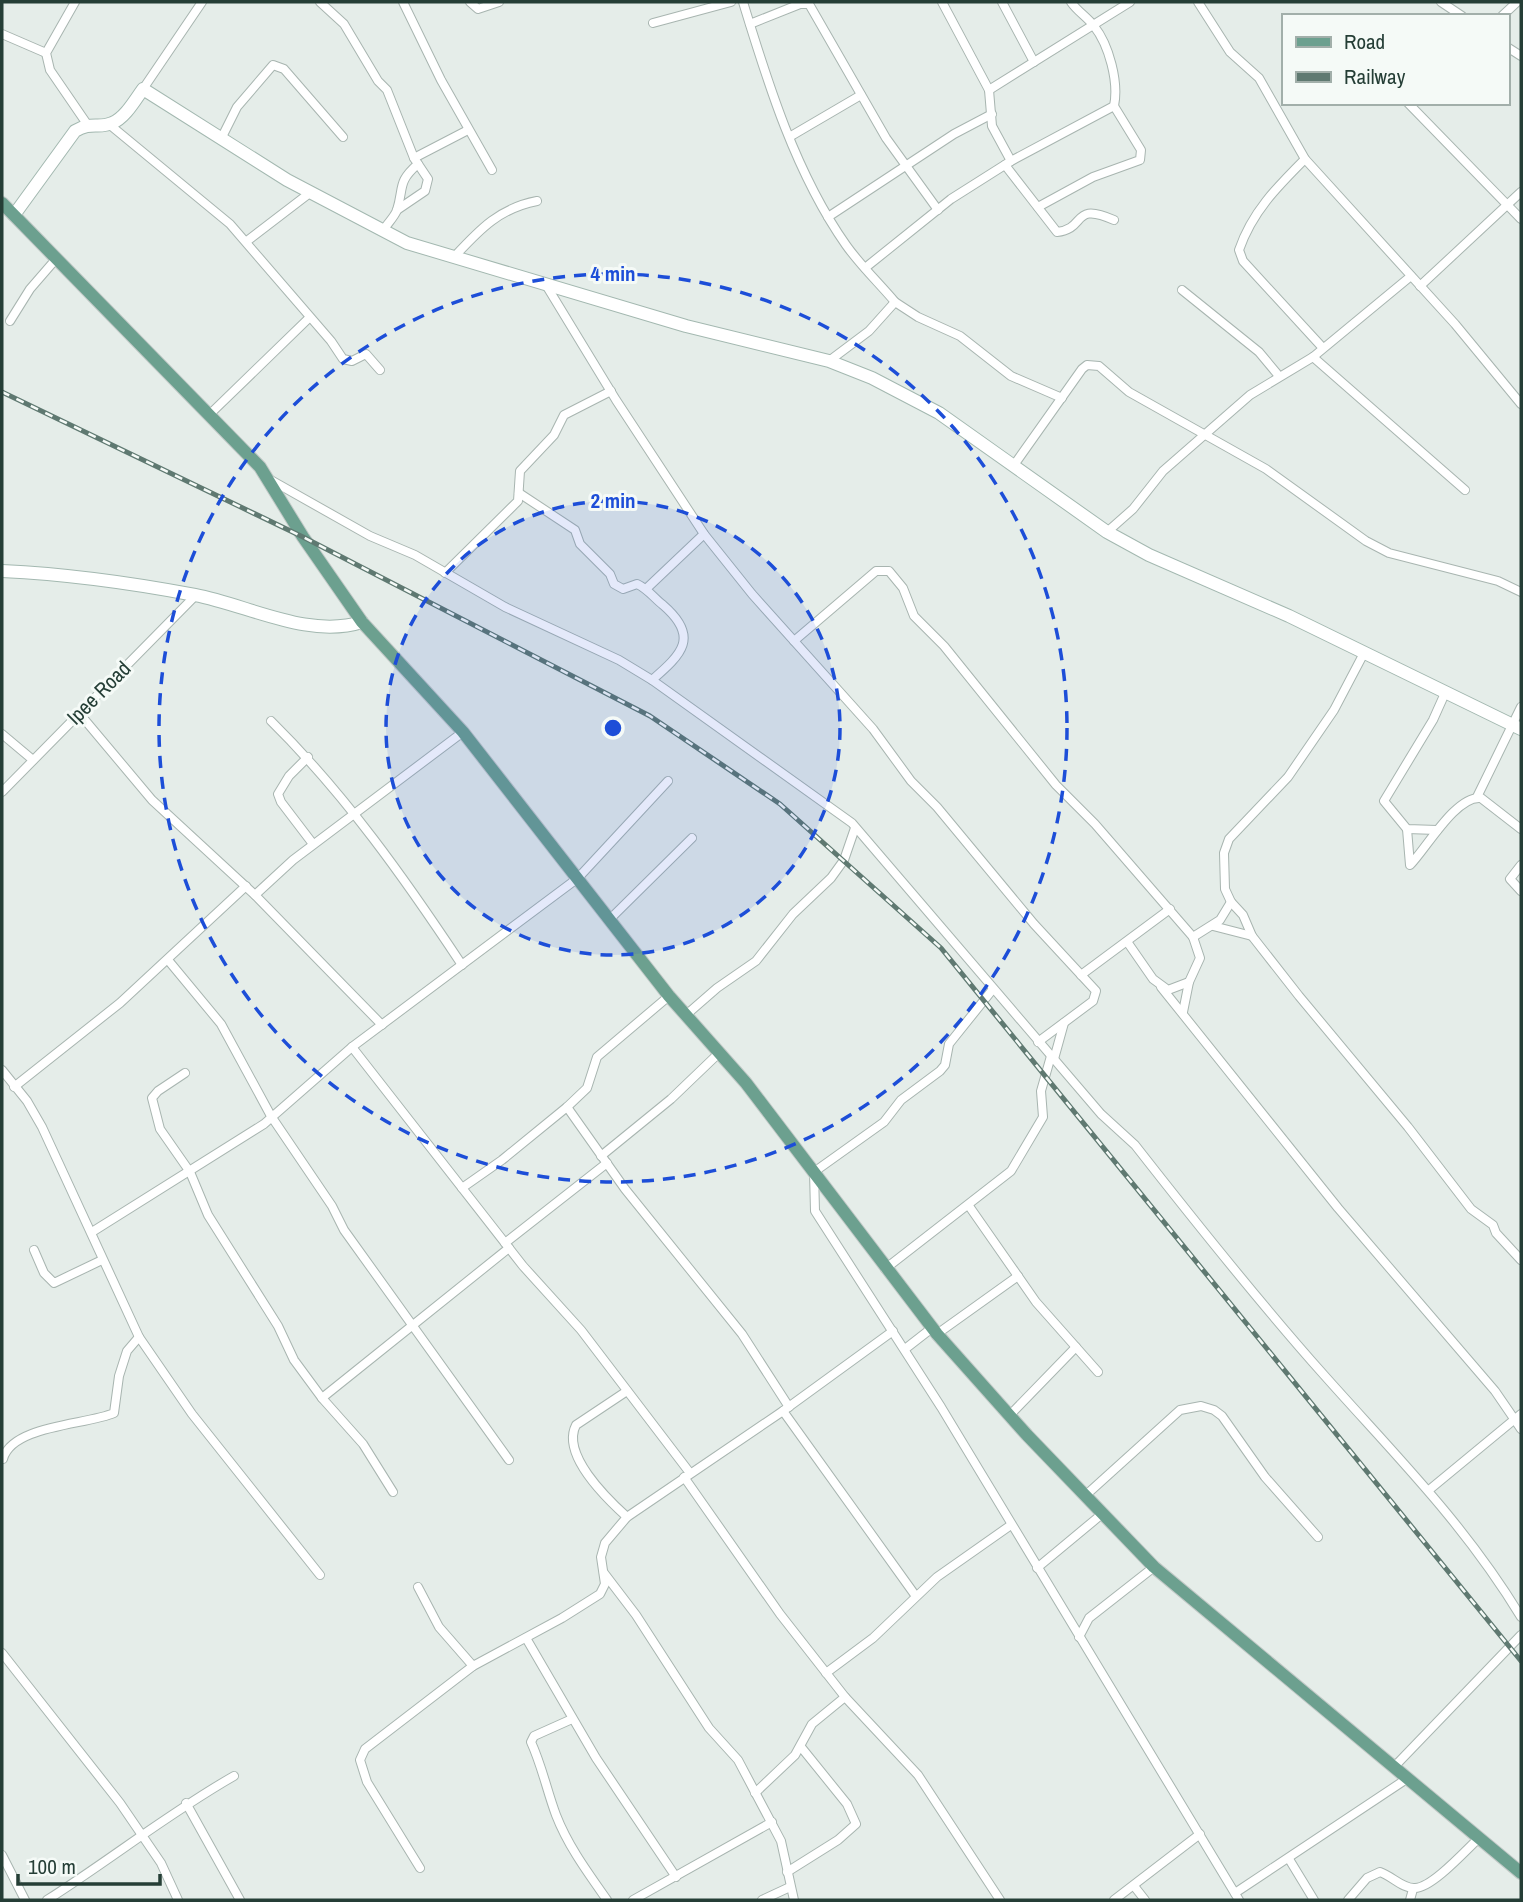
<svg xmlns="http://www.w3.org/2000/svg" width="1523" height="1902" font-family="'Archivo Narrow',sans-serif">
<rect width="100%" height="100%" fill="#e5ede9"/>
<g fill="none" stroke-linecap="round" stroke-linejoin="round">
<defs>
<g id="street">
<path d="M75,2L46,53L50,70L87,124"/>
<path d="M320,2L344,24L378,81L387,90L414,158L428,179L425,191L397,210"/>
<path d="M403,2L441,80L492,170"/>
<path d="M470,2L478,9L499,2"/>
<path d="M743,2C768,84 796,174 846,245C860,265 879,283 895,302L869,331L829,361"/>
<path d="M942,2L989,90L992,126L1011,161"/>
<path d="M1002,2L1034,62"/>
<path d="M1198,2L1230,52L1259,78L1305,159L1455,324L1521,404"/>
<path d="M1441,2L1462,16"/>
<path d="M1502,16L1517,2"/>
<path d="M653,23L731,2"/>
<path d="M750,24L800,4H809L886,138L938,210"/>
<path d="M2,34L46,53"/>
<path d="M1507,47L1521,56"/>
<path d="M143,89L202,2"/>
<path d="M989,90L1130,2"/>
<path d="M1408,103L1521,219"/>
<path d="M110,125L230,224L331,341L343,359L352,361L366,354L380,370"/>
<path d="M791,136L861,95"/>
<path d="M222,137L237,107L273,65L284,69L343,137"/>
<path d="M414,158L468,130"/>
<path d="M1305,159C1277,187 1252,212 1239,250L1243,261L1322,347"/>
<path d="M1005,165L1057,232C1087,229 1071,201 1114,220"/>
<path d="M1038,207L1093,177L1140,160L1141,150L1114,106"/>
<path d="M828,217L954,134L992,114"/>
<path d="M384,229C388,223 395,216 397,210C404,188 397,182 418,164"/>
<path d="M247,241L311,192"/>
<path d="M455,256C480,229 500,208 537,201"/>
<path d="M865,268L951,199L1011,161L1114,106C1119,82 1109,45 1094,26C1087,17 1077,11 1071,2"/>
<path d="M546,285L616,400L704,534L752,594L873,729L911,781L937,807L1034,924L1096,991L1093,1001L1038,1042"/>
<path d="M1420,286L1521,192"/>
<path d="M1182,290L1259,352L1279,376"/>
<path d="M895,302L918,317L960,336L1011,376L1062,398"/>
<path d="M10,321L30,289L56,259"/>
<path d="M1313,357L1465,490"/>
<path d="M209,415L309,318"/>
<path d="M1014,465L1082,369L1087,365L1099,366L1129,392L1266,469L1366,541L1389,553L1498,581L1521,592"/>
<path d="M269,479L370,536L415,555L505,607L619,660L652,680L852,823L1101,1114L1135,1145C1196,1223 1258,1301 1324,1375C1396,1456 1464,1523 1521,1617"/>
<path d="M519,493L575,530L580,544L610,574L614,584L623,589L637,584C648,589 654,598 663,605C700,637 682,654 652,680"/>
<path d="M1107,532L1133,509L1163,471L1250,395L1313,357L1411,276"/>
<path d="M445,573L518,501L520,471L554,435L564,415L611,391"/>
<path d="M646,589L704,534"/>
<path d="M794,641L876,571H889L903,588L914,616L944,646L1056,785L1095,824L1193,937L1200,958L1189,982L1168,990L1153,979L1128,943"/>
<path d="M1364,653L1334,710L1288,777L1229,839L1224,853L1225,889L1231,902L1243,915L1252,936L1299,996L1408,1127L1471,1209L1493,1225L1496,1233L1521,1260"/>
<path d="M79,713L152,800L255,895L382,1025"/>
<path d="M271,721C345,794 405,879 462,965"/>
<path d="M2,734L33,760"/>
<path d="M308,757L289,776L278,794L281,802L313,844"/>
<path d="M2,792L196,595"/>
<path d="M1477,797L1521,707"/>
<path d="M1407,829L1410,865C1426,849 1456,795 1481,798L1521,829"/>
<path d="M1437,830L1407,829L1384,801L1433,720L1446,691"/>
<path d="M1521,865L1510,879L1521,891"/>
<path d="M255,895L293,860L463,732"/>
<path d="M610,919L692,838"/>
<path d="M1213,926L1252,936"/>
<path d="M1193,937L1220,920L1231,902"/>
<path d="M168,960L221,1024L271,1116L332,1206L344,1230L509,1460"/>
<path d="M1081,975L1170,909"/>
<path d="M1161,987L1338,1208L1495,1391L1521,1429"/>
<path d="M993,989L949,1044L945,1065L940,1071L901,1100L884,1122L814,1172L815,1211L941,1407L1239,1900"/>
<path d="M1183,1012L1189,982"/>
<path d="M686,1015L717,988L756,961L793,914L831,878L844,860L855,828"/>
<path d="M352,1047L523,1266L581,1330L690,1473"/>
<path d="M1054,1059L1064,1023"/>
<path d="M2,1070L27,1101L42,1127L139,1337L192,1414L320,1575"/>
<path d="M185,1073L158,1091L152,1098L160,1129L190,1172L208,1215L278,1326L294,1360L322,1398L363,1444L393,1492"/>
<path d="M14,1087L120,1003L246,886"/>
<path d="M567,1107L625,1189L742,1334L789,1407"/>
<path d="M601,1156L671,1099L719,1053"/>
<path d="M462,1188L502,1160L567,1107L587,1088L597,1057L669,996"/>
<path d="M969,1206L1036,1302L1098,1372"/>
<path d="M92,1232L264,1124L352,1047L578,878L668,781"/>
<path d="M505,1243L607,1163"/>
<path d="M34,1250L44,1273L54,1283L102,1260"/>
<path d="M885,1269L1011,1171L1043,1117L1041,1091L1051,1056"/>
<path d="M937,1334L1018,1276"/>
<path d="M905,1349L932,1328"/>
<path d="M322,1398L509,1248"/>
<path d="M783,1411L915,1595"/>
<path d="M1010,1415L1076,1347"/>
<path d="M3,1459C12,1425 87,1425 114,1413L119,1376L127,1351L139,1337"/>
<path d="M684,1477L780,1614L845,1697L918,1775L1000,1900"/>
<path d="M1429,1490L1521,1414"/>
<path d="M1086,1495L1180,1410L1201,1406L1214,1410L1222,1416L1265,1477L1318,1537"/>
<path d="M627,1517C606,1498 561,1454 576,1425L627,1391"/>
<path d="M1037,1568L1102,1514"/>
<path d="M604,1573L636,1615L709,1728L738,1760L781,1841L794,1900"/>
<path d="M418,1587L439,1627L473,1666"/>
<path d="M1079,1637L1089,1618L1154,1567"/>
<path d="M526,1638L596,1758L676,1877"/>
<path d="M2,1653L120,1803L161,1863L178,1900"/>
<path d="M826,1673L873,1638L937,1577L1011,1525"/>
<path d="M572,1719L534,1736L531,1742C542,1766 547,1791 556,1815C568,1846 588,1873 607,1900"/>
<path d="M1394,1767L1521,1635"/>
<path d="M755,1793L795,1755L812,1724L845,1697"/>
<path d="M186,1803L240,1900"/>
<path d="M2,1855L25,1900"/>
<path d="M1289,1859L1314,1900"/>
<path d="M420,1868L367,1782L360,1760L365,1749L473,1666L562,1618L600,1594L605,1584L601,1557L605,1543L627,1517L783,1411L893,1331"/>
<path d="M787,1872L838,1840L856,1824L847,1804L801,1747"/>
<path d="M1134,1886L1145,1900"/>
<path d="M1235,1893L1408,1778"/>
<path d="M47,1900C110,1860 169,1813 234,1776"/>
<path d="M633,1900L772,1822"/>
<path d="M762,1900L790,1887"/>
<path d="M1114,1900L1200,1834"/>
<path d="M1348,1900L1367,1878L1380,1872C1392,1876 1403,1889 1415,1888C1432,1888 1466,1850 1479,1838"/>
<path d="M1410,1900L1413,1889"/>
</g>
<g id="secondary">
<path d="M14,215L75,131C91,121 99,129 112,123C125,118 135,100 143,89L287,180L407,243L686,326L829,361L872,378L939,413L1107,532L1149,555L1289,616L1521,729"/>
<path d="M2,571C65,574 132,583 195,595C248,605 308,639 362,622"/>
</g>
<path id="primary" d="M2,203L260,467L303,537L362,622L463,732L669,996L746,1083L937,1334L1027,1435L1154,1567L1521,1873"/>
</defs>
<!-- street casing -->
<use href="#street" stroke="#a8b5b0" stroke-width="10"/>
<!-- secondary casing -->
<use href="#secondary" stroke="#a3b8b0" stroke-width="14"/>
<!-- primary casing -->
<use href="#primary" stroke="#c2c9c7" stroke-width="14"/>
<!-- street -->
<use href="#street" stroke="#fff" stroke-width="8"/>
<!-- secondary -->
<use href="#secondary" stroke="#fff" stroke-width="12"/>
<!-- primary -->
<use href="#primary" stroke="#6ca08f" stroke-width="12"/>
<defs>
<path id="rail" d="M2,392L303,537L650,716L780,804L941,948L1521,1661"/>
</defs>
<!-- rail casing -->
<use href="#rail" stroke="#5f7971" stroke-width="5"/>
<!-- rail -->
<use href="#rail" stroke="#f5faf7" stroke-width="2.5" stroke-dasharray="8" stroke-linecap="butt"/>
</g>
<!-- distance rings -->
<circle cx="613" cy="728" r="227" fill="#1d4ed8" fill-opacity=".12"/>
<g fill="none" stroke="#1d4ed8" stroke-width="3.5" stroke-dasharray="12 9">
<circle cx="613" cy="728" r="227"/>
<circle cx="613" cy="728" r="454"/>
</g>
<g text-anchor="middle" stroke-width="6" stroke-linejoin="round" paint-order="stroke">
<!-- street labels -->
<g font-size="21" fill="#253e36" stroke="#f5faf7">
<text transform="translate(99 693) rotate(-45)" y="7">Ipee Road</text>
</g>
</g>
<circle cx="613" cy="728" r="10" fill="#1d4ed8" stroke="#f5faf7" stroke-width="3.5"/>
<g font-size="21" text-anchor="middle" font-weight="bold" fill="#1d4ed8" stroke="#f5faf7" stroke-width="6" stroke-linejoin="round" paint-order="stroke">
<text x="613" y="281">4 min</text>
<text x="613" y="508">2 min</text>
</g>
<!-- border -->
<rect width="1523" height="1902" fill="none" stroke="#253e36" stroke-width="7"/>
<!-- legend -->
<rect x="1282" y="14" width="228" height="91" fill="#f5faf7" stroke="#a2afaa" stroke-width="2"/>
<rect x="1296" y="37" width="35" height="10" fill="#6ca08f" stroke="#a2afaa" stroke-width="2"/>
<text x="1344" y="49" font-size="21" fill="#253e36">Road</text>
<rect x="1296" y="72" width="35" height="10" fill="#5f7971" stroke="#a2afaa" stroke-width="2"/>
<text x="1344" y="84" font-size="21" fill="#253e36">Railway</text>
<!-- scale -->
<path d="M18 1874v10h142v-10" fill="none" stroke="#253e36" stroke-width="3.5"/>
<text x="28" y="1874" font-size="21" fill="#253e36" stroke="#f5faf7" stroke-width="5" paint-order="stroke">100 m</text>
</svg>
